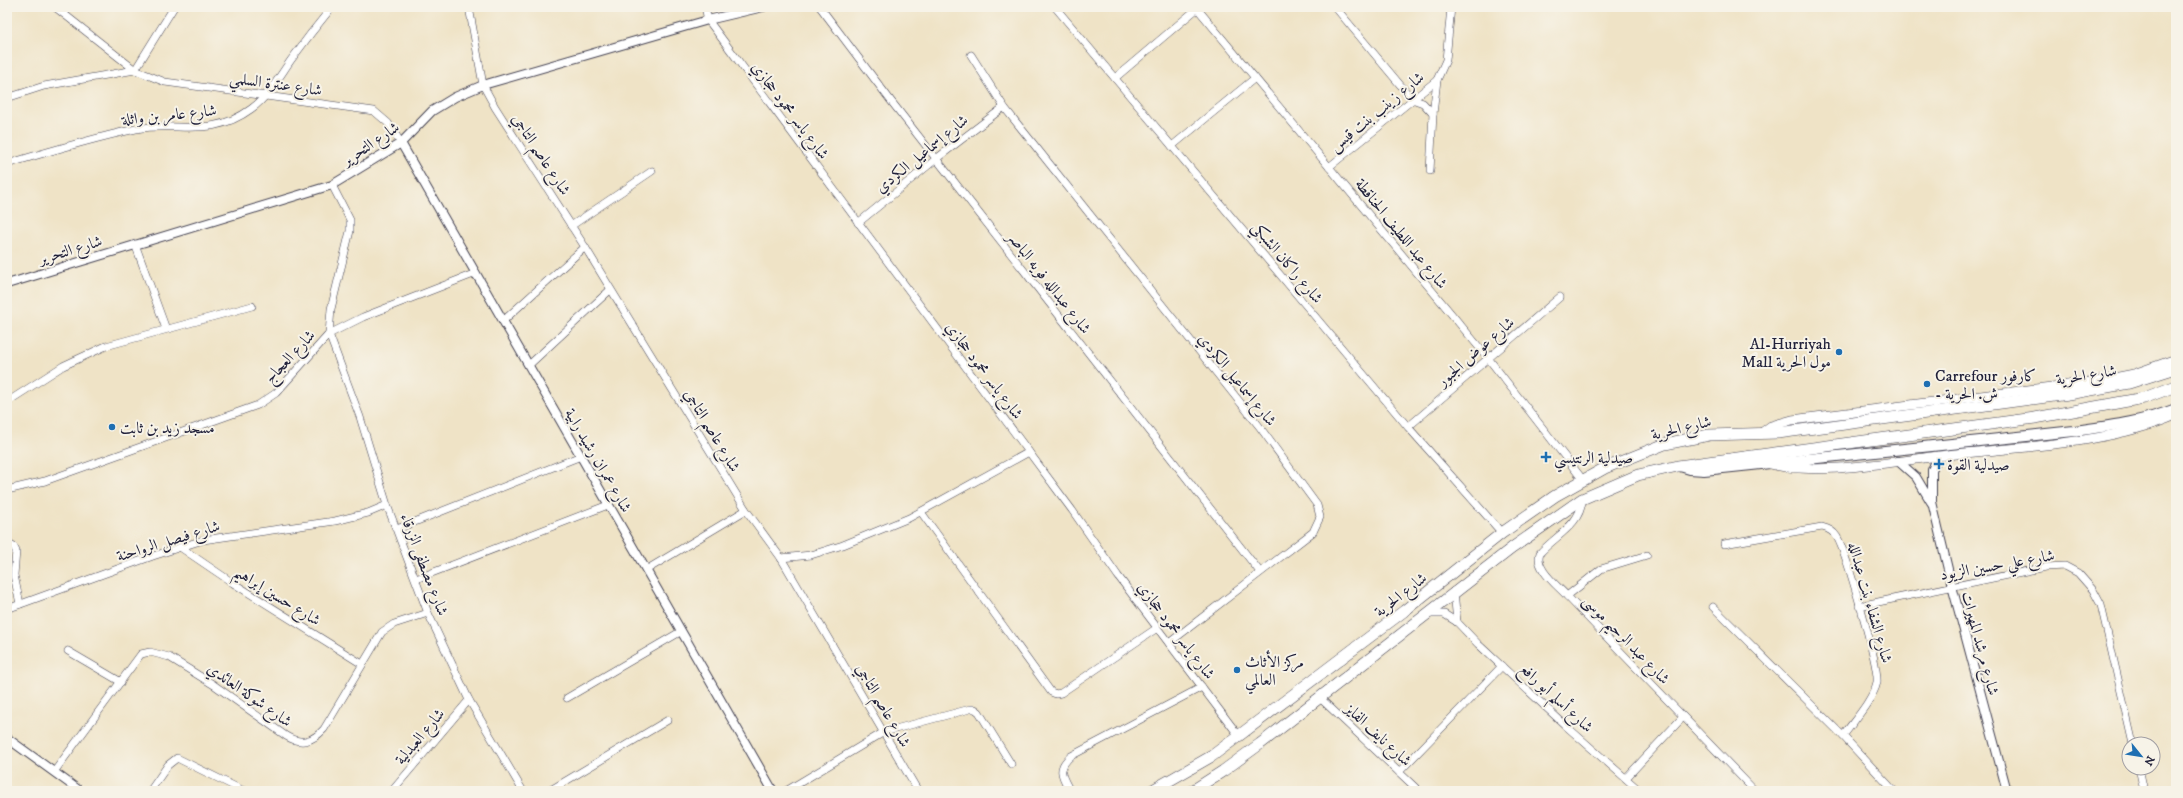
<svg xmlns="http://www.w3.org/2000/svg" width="2183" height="798" font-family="'IM FELL DW Pica',Amiri,serif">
<rect width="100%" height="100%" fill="#f7f3e8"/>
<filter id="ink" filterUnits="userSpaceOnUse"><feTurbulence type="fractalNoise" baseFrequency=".025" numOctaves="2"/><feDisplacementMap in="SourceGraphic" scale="8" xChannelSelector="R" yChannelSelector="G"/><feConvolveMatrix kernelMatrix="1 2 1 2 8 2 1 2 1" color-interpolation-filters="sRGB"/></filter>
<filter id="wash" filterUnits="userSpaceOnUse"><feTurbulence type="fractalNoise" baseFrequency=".012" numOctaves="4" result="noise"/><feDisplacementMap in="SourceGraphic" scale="16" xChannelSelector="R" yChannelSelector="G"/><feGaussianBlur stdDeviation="0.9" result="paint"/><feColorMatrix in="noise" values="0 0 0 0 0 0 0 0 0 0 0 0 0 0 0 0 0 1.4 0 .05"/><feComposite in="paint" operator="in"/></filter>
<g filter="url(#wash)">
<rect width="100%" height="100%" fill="#efe3c6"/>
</g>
<g filter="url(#ink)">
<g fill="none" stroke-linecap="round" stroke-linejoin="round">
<defs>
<g id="minor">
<path d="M55,7L135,70L165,82L374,111L388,123L401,143"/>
<path d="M469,7L483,85L495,107L585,247L746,510L781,558L918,791"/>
<path d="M705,7L708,20L1072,510L1118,576L1239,736"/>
<path d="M820,7L891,101L1260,572"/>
<path d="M1055,7L1408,427L1502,533"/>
<path d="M1196,7L1488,358L1583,480"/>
<path d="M1335,7L1412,99L1423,103L1433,114"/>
<path d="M971,55L1004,107L1259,426L1317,505L1320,517L1313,532L1169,643"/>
<path d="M1115,78L1199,7"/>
<path d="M7,98L44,86L135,70L174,7"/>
<path d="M1172,146L1255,78"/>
<path d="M7,164C50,151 93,138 136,129C179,121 210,139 251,109C268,97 279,77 291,60C304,42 318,24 332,7"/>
<path d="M1329,167L1437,80L1446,60L1451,7"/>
<path d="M1430,171L1433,114L1437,80"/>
<path d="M332,185L350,220V231L331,309L329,334L360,417L387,505L428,613L469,700L523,791"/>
<path d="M858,223L936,159L1004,107"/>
<path d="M571,226L652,171"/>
<path d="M135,244L166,329"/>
<path d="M503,321L585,247"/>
<path d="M529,365L610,290"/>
<path d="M7,402L63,366L106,346L252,306"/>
<path d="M1408,427L1560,297"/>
<path d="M7,490L45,481L258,405L276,393L329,334L363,317L476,273"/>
<path d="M1582,499C1582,524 1555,536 1540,553C1534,568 1557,585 1567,596L1755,791"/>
<path d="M921,512L1051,692L1056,694L1061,693L1157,628"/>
<path d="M397,529L581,456"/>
<path d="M7,543L14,547L16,551L14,575L20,604"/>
<path d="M1724,544L1822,527C1829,529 1833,531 1837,537C1846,552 1879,666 1877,682C1874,698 1853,722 1843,736"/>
<path d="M180,547L233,583L362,664"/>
<path d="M781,558L811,555L843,545L909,518L1029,452"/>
<path d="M646,570L746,510"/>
<path d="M416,579L608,505"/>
<path d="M1454,591L1457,622"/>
<path d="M1567,596L1601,569L1647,555"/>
<path d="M1859,606L2046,567L2065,566L2078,573L2093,590L2101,605L2133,744"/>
<path d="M1713,607L1843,736L1894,791"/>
<path d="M7,609L153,556L203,540L335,521L368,513L387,505"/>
<path d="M1427,614H1444L1457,622L1478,644L1566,726L1640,791"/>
<path d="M68,651L121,682"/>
<path d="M567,698L680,632"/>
<path d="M1320,698L1419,791"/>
<path d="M2139,768L2144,791"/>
<path d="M54,772L141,654L150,652L169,657L214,685L286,736C301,745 312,742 324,729L382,632L394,624L428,613"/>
<path d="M1399,772L1502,666"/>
<path d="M1626,778L1683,717"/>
<path d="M150,791L168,765L177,758L244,791"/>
<path d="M392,791L469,700"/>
<path d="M549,791L668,720"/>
<path d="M786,791L884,732L970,709H975L979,712L1011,764"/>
<path d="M1070,791C1062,776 1056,769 1071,756L1202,687"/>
</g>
<g id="tertiary">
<path d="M401,143L773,791"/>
<path d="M7,284L332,185L401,143L432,111L455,97L483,85L708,20L763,7"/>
<path d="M1938,456L1932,470V502L1952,586L2007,791"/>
<path d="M1898,461L1916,477L1931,502"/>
<path d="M7,738L80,791"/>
</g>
<g id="secondary">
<path d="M1760,434L1771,426L1792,420L2099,381L2134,374L2176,359"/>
<path d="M1770,464C1816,476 1891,462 1939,456C2013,447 2108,445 2176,415"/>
</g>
<path id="primary" d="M1680,466L1690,469L1704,470L2074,431C2110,426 2143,422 2176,409"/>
<g id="trunk">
<path d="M1151,791L1212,756L1404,611L1502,533L1555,496L1605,468L1665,444L1709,435L1778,433L2069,394L2129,383L2176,368"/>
<path d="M1192,791L1223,771L1260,744L1512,548L1582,499L1638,475L1678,466L2035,418L2144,398L2176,386"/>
</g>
</defs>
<!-- minor casing -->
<use href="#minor" stroke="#413f50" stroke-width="8"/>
<!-- tertiary casing -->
<use href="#tertiary" stroke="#413f50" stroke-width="10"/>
<!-- secondary casing -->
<use href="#secondary" stroke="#413f50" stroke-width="10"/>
<!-- primary casing -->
<use href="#primary" stroke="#413f50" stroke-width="12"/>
<!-- trunk casing -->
<use href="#trunk" stroke="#413f50" stroke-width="12"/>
<!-- minor -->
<use href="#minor" stroke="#fff" stroke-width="7"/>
<!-- tertiary -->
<use href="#tertiary" stroke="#fff" stroke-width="8"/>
<!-- secondary -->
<use href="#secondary" stroke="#fff" stroke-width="9"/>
<!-- primary -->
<use href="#primary" stroke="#fff" stroke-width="10"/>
<!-- trunk -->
<use href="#trunk" stroke="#fff" stroke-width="11"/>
</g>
</g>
<!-- markers -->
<g fill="#1f6fb2" stroke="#f7f3e8" stroke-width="1.5">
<circle cx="1839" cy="352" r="4"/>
<circle cx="1927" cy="384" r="4"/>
<circle cx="112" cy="427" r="4"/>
<path d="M1544 451h4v4h4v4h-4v4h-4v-4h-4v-4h4z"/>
<path d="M1937 458h4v4h4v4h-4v4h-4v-4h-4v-4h4z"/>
<circle cx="1237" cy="670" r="4"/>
</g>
<g text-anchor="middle" stroke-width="4" stroke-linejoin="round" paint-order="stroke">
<!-- street labels -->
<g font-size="16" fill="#22223b" stroke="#f7f3e8">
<text transform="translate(276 83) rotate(8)" y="6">شارع عنترة السلمي</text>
<text transform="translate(791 110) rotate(53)" y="6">شارع ياسر محمود حجازي</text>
<text transform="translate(1376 111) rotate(-39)" y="6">شارع زينب بنت قيس</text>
<text transform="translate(169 114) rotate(-6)" y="6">شارع عامر بن واثلة</text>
<text transform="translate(370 143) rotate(-34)" y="6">شارع التحرير</text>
<text transform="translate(921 153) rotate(-39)" y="6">شارع إسماعيل الكردي</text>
<text transform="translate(542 154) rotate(57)" y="6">شارع عاصم التاجي</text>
<text transform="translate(1402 233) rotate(51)" y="6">شارع عبد اللطيف الحناقطة</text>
<text transform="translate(70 249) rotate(-17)" y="6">شارع التحرير</text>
<text transform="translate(1288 262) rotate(50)" y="6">شارع راكان الشبكي</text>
<text transform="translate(1050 282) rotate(52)" y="6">شارع عبدالله فويه الباصر</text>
<text transform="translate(1475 351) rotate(-41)" y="6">شارع عوض الجبور</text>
<text transform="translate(289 356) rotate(-47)" y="6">شارع العجاج</text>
<text transform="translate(985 370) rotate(53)" y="6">شارع ياسر محمود حجازي</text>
<text transform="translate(2086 374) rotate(-9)" y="6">شارع الحرية</text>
<text transform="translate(1238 379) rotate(51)" y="6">شارع إسماعيل الكردي</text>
<text transform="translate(1681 427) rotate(-13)" y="6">شارع الحرية</text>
<text transform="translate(713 430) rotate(59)" y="6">شارع عاصم التاجي</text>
<text transform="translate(599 460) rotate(60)" y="6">شارع عمران رشيد رابية</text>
<text transform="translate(168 540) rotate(-17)" y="6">شارع فيصل الرواحنة</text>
<text transform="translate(425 564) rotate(69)" y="6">شارع مصطفى الزرقاء</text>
<text transform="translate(1997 564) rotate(-10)" y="6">شارع علي حسين الزيود</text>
<text transform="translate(1400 594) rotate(-38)" y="6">شارع الحرية</text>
<text transform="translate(278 595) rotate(32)" y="6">شارع حسين إبراهيم</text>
<text transform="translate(1871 602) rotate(74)" y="6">شارع الشفاء بنت عبدالله</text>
<text transform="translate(1177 630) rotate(53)" y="6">شارع ياسر محمود حجازي</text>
<text transform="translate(1627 639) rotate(46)" y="6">شارع عبد الرحيم موسى</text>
<text transform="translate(1981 643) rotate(75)" y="6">شارع مرشد المهيرات</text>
<text transform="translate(250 694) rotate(35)" y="6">شارع شوكة العائدي</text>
<text transform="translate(1557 697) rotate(43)" y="6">شارع أسلم أبو رافع</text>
<text transform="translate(884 705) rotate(60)" y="6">شارع عاصم التاجي</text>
<text transform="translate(1379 734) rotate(43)" y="6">شارع نايف الفايز</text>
<text transform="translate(419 736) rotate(-50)" y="6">شارع العبدلية</text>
</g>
<!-- poi labels -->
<g font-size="16" fill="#22223b" stroke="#f7f3e8" text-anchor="start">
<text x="1831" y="349" text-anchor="end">ِAl-Hurriyah<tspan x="1831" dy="18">Mall مول الحرية</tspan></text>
<text x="1935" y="381">Carrefour كارفور<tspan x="1935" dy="18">- ش. الحرية</tspan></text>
<text x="120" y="433">مسجد زيد بن ثابت</text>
<text x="1554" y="463">صيدلية الرنتيسي</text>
<text x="1947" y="470">صيدلية القوة</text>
<text x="1245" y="667">مركز الأثاث<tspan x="1245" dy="18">العالمي</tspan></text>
</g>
</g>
<!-- margin -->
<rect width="2183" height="798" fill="none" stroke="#f7f3e8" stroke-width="24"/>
<!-- north arrow -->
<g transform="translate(2141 756) rotate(120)"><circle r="19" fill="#f7f3e8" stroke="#a29fa3"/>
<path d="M0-3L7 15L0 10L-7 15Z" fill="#1f6fb2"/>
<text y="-6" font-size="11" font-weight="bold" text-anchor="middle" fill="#22223b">N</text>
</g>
</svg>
